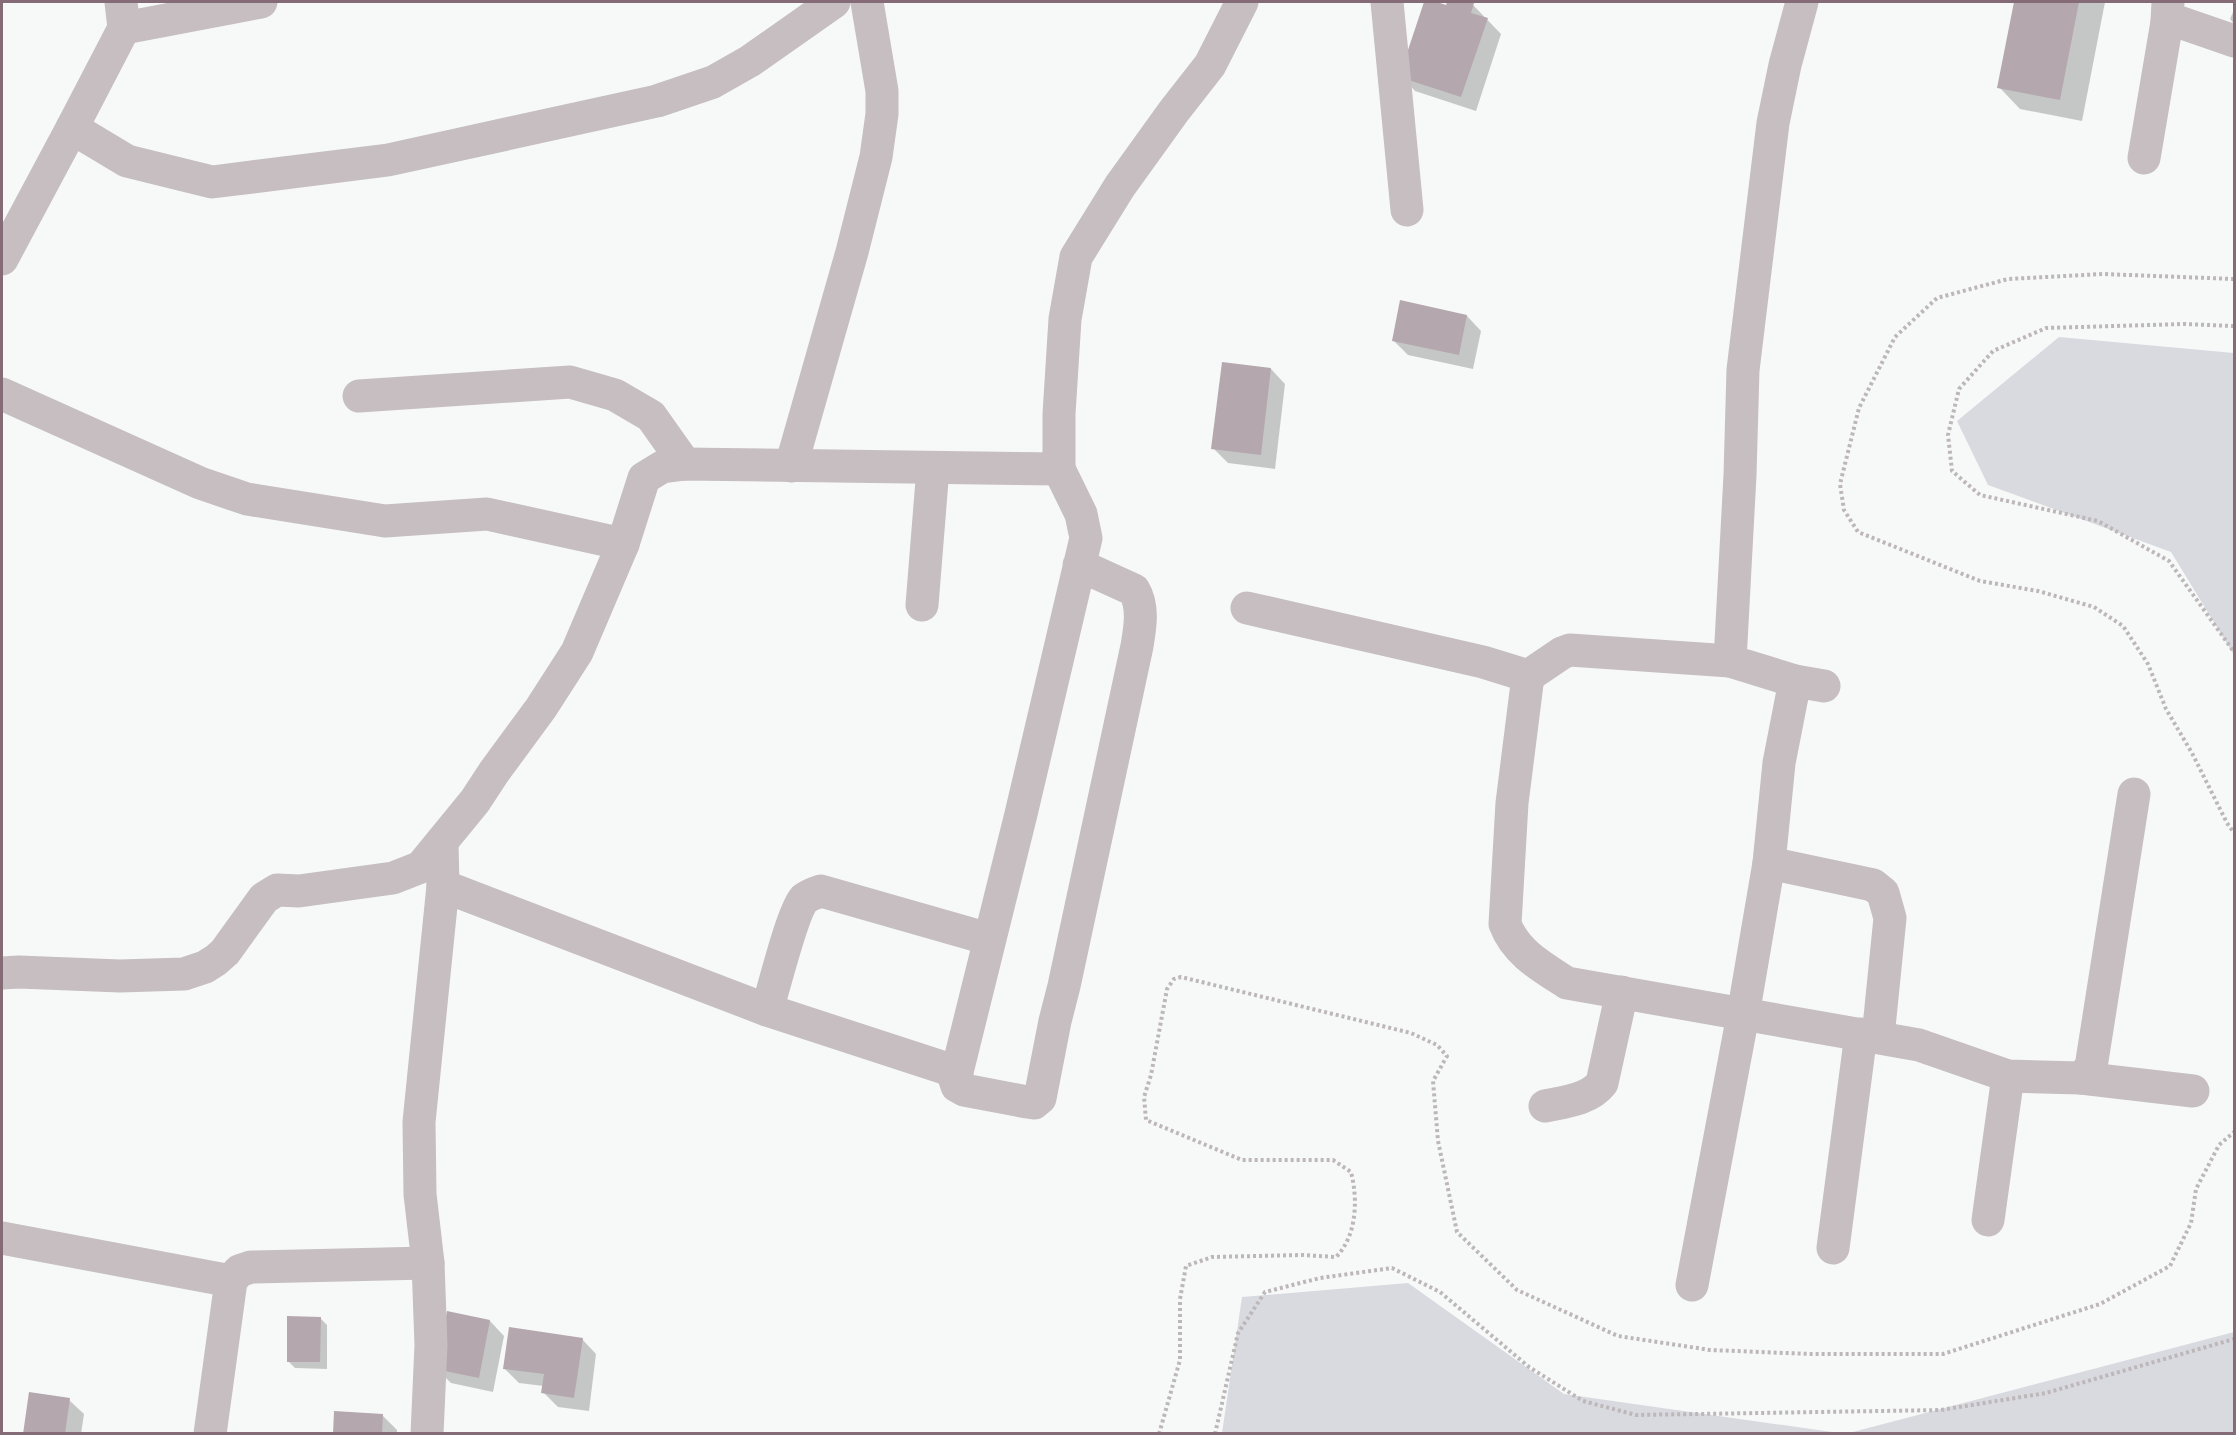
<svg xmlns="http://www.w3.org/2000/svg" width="2236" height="1435" font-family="'Roboto Condensed',sans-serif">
<rect width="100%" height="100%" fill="#f7f9f9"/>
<!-- green -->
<g fill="#d9dadf">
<path d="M2059,337L2234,353V655L2171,552L1988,485L1957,421Z"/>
<path d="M1408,1283L1564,1394L1839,1433H1222L1242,1297Z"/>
<path d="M2234,1332V1433H1849Z"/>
</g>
<!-- shadow -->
<g fill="#0003">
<path d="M1426,2L1447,6L1449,2H1464L1473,5L1501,34L1476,111L1415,91L1401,76Z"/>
<path d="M2015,2H2105L2082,121L2020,109L1999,87Z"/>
<path d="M2234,10V24L2230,19Z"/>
<path d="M1467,316L1481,331L1473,369L1408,355L1393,340Z"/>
<path d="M1271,369L1285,384L1275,469L1228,463L1213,448Z"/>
<path d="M320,1318L327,1325V1369L295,1368L288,1361Z"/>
<path d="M490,1321L504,1336L493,1392L451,1383L437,1369Z"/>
<path d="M582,1339L596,1354L589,1411L558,1407L543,1392L544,1386L519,1383L504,1368Z"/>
<path d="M69,1400L84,1414L81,1434H24Z"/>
<path d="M383,1416L397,1430V1434H334Z"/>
</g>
<!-- building -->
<g fill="#b4a7ad">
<path d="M1424,2H1437L1446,5L1447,2H1469L1474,3L1471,13L1488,18L1461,97L1399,77Z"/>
<path d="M2014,2H2079L2060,100L1997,88Z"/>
<path d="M1400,300L1467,315L1459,355L1392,341Z"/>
<path d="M1222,362L1271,368L1261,455L1211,449Z"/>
<path d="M447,1311L490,1320L479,1378L435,1369Z"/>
<path d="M287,1316L321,1317L320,1362H287Z"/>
<path d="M509,1327L583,1338L574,1398L541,1393L544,1374L503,1369Z"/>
<path d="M29,1392L70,1398L65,1434H23Z"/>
<path d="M334,1411L383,1414L382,1434H333Z"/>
</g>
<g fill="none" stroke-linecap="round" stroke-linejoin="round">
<!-- path -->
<g stroke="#bdb7b9" stroke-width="4" stroke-dasharray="3 3" stroke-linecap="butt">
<path d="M2234,279L2103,274L2008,279L1937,298L1895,337L1859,408L1840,484L1844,510L1858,532L1980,581L2038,591L2094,607L2123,626L2148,664L2166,709L2192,753L2227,823L2234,833"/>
<path d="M2234,326L2184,324L2046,328L1993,351L1959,389L1948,435L1952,471L1980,495L2098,521L2169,561L2234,652"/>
<path d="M1159,1434L1180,1360V1299L1186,1266L1212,1257L1302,1255L1336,1257C1357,1236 1358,1199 1351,1172L1333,1160H1242L1146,1120L1144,1097L1151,1075L1167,989L1174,979L1181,977L1411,1033L1437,1045L1447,1056L1433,1081L1438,1141L1457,1232L1517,1290L1618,1336L1710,1350L1811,1354H1943L2100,1304L2170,1266L2191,1223L2196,1189L2219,1145L2234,1132"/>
<path d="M1215,1434L1238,1333L1265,1292L1320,1278L1392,1268L1440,1292L1529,1367L1583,1401L1636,1415L1941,1410L2046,1393L2234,1339"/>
</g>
<!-- minor -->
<g stroke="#c6bec1" stroke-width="33">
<path d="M1387,2L1407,210"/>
<path d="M1802,2L1785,65L1773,123L1743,370L1740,475L1730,661L1795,681L1779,763L1769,863L1873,885L1883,893L1890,918L1878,1037"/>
<path d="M2167,22L2182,23L2234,41"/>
<path d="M124,28L261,2"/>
<path d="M72,128L127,161L212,182L388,160L657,101L713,82L750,61L834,2"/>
<path d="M2144,158L2167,22L2168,2"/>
<path d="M2,259L72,128L124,28L121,2"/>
<path d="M2,394L200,483L247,499L385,521L487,514L623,544"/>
<path d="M359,396L570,382L615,395L651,416L685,464"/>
<path d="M791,466L852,252L876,157L882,114V91L867,2"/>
<path d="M1059,469L1081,514L1086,538L1021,814L955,1080L957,1086L964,1090L1027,1102L1034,1103L1040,1098L1055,1021L1064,986L1137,646C1140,628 1144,607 1134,590L1079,565"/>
<path d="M922,605L933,468"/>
<path d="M1247,608L1483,662L1528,676L1562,653L1570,650L1730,661"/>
<path d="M1528,676L1512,803L1505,924C1516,953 1542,967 1567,983L1919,1045L2008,1076L2081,1078L2091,1067L2134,794"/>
<path d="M1795,681L1824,686"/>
<path d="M443,886L767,1010L957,1072"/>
<path d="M2,973L19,972L120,976L184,974L205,967L216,960L225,952L264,898L277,890L299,891L393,878L421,867L475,801L494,772L541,708L577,652L623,544L644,478L662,467L685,464L1059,469V414L1065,319L1076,257L1120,186L1174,111L1210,65L1242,2"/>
<path d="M767,1010C774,988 792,913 804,899C809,895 815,893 821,891L989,939"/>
<path d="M2081,1078L2193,1091"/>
<path d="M1545,1106C1564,1102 1589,1100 1602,1083L1622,992"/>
<path d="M1988,1220L2008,1076"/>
<path d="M2,1238L231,1281"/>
<path d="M1833,1248L1861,1034"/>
<path d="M1692,1285L1743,1015L1769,863"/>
<path d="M210,1434L231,1281L239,1271L251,1267L428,1263"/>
<path d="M427,1434L431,1345L428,1263L420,1194L419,1122L443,886L442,843"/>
</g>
</g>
<!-- border -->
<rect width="2236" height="1435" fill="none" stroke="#856b75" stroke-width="6"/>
</svg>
